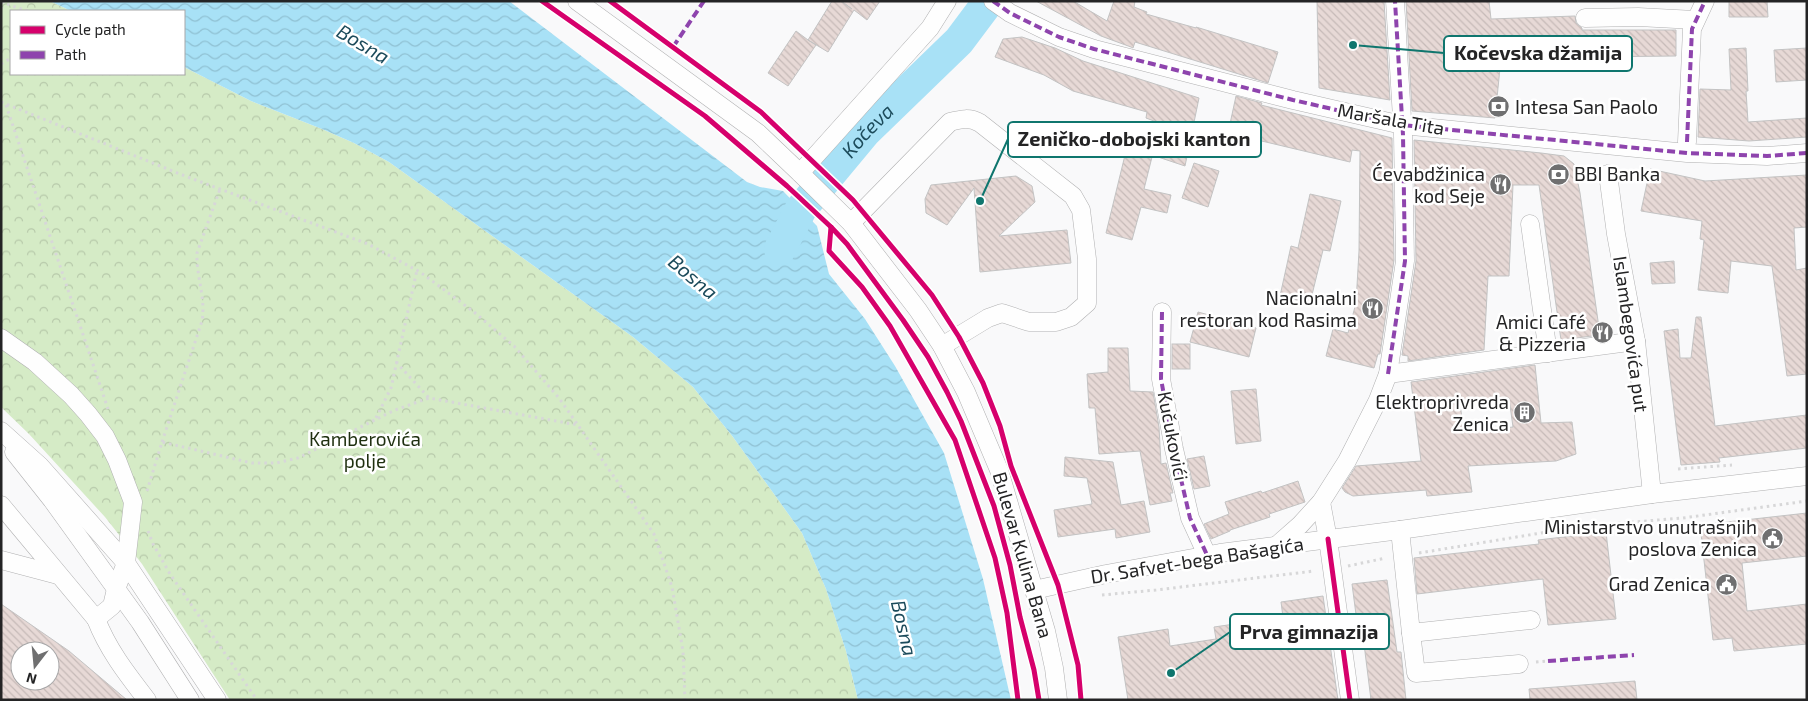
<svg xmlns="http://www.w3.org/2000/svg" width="1808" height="701" font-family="'Exo 2',sans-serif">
<defs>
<pattern id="park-crowns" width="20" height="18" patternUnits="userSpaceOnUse" patternTransform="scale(1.25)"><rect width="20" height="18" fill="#d5ebc6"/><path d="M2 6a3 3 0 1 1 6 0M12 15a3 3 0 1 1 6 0" fill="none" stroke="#b7c9aa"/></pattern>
<pattern id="water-waves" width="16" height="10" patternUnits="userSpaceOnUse" patternTransform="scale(1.25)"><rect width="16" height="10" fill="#a8e1f6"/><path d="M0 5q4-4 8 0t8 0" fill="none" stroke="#90c1d3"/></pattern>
<pattern id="building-back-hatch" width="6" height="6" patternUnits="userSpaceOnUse" patternTransform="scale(1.25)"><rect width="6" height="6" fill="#e7d9d6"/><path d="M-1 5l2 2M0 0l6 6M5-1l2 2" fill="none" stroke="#c6bab8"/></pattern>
</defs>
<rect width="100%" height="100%" fill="#f9f9fa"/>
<!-- park -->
<path fill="url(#park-crowns)" d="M1,1H50L71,11H11V74H184V67L251,101L322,129L354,143L389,162L633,337L693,387L733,437L802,533L826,589L846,651L858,700H230L142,564L105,517L29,434L1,407Z"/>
<!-- water -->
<path fill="url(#water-waves)" d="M50,1H509L747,182L760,187L783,191L817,226L829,274L865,319L895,366L944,453L983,579L1011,700H858L846,651L826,589L802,533L733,437L693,387L633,337L389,162L354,143L322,129L251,101L184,67V11H71Z"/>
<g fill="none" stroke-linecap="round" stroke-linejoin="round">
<!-- river -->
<path stroke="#a8e1f6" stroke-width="32" id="s1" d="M780,249L801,209L865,132L959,41L989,1"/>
</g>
<!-- building -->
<g fill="url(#building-back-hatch)" stroke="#c3c3c3" fill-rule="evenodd">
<path d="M832,1H841L852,9L841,1H880L867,20L854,10L828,52L808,40L816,45L788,86L768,73L796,31L808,40Z"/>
<path d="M1036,1H1073L1107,21L1114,1H1135L1134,7L1147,12L1146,14L1196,28V27L1278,52L1268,83L1135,42L1133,48L1131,47L1101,36Z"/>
<path d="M1317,1H1384L1390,100L1319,88Z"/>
<path d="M1406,1H1489L1491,19L1575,16L1576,23L1582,28V30H1676V56L1585,57V44L1502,48L1495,118L1412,111Z"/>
<path d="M1729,1H1767L1768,17H1729Z"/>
<path d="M1022,37L1055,48L1083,61L1199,98L1185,166L1155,156L1162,124L1146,118L1147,112L1073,91L1044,75L995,57L1003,39Z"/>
<path d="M1746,48L1748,91H1746L1748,122L1807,118V137L1749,141L1698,137L1700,89L1731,90L1729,49Z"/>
<path d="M1807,48V80L1776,82L1774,50Z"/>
<path d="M1236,96L1262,103L1261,105L1392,138L1394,260L1380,354H1378L1374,368L1326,356L1333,329L1348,333L1356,303L1359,251L1360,151L1352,150L1350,162L1228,133Z"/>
<path d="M1414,140L1541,153L1564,156L1574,164L1580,193L1600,335L1561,340L1539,185H1513L1509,276H1488L1484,350L1408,361V356L1402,355L1416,261Z"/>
<path d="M1126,151L1152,157L1144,189L1171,195L1167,213L1141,207L1132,240L1106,233Z"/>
<path d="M1194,163L1219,171L1208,207L1182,198Z"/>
<path d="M1650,169L1705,181L1807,175V227L1794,228L1796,270L1807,268V374L1787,376L1772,266L1731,261L1728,293L1698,290L1704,240L1700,239L1702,221L1641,211Z"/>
<path d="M1016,176L1032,186L1035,202L999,236L1067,230L1071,263L980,272L974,188L947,225L926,213L925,199L931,185Z"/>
<path d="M1310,194L1341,201L1330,251L1323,250L1310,303L1280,296L1291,246L1298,248Z"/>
<path d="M1674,261L1675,283L1652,284L1650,263Z"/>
<path d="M1198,312L1256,328L1249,357L1190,342Z"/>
<path d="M1696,317H1701L1715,426L1807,415V448L1719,458L1720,462L1681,465L1664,331L1678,329L1680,358H1691Z"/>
<rect x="1172" y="344" width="18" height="25"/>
<path d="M1108,348H1128L1130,391L1153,392L1159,427L1161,464L1166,463L1173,493H1170L1172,501L1150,505L1140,451L1099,454L1095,408H1089L1087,374L1108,372Z"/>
<path d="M1535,365L1541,423L1572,422L1576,454L1556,461L1468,466L1472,492L1427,496L1426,490L1353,496L1345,492L1342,488L1356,466L1421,461L1411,382ZM1509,398L1513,427L1464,432L1460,404Z"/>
<path d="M1256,389L1261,441L1236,444L1231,391Z"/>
<path d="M1204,456L1210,486L1194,489L1187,459Z"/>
<path d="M1065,457L1113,462L1121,505L1144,501L1150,532L1116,538L1115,529L1058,537L1054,510L1092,504L1087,478L1064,476Z"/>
<path d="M1298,481L1305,502L1269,514L1270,517L1230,530V531L1211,539L1204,524L1229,514L1225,502L1261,491L1262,493Z"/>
<path d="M1807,513V556L1742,563L1747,611L1807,604V644L1734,651L1732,638L1713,640L1700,525Z"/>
<path d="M1606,532L1616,619L1548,625L1543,579L1417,594L1414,558L1539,544L1538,540Z"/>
<path d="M1387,580L1397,652H1401L1406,700H1371L1364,644L1360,645L1352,584Z"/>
<path d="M1323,596L1338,700H1128L1118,637L1168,629L1170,646L1216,639L1214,627L1283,617L1281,602Z"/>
<path d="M1,604L69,651L127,700H1ZM20,651H50V681H20Z"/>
<path d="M1635,681L1637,700H1530L1529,689Z"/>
</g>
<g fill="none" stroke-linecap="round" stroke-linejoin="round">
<defs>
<g id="minor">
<path d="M577,1L758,133L800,173L851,223L918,310L942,346L966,392L999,470L1046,631L1054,668L1058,700"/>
<path d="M993,1L1010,13L1059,37L1094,49L1293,100L1402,125L1687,153L1767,156L1807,153"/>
<path d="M1585,18L1638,17L1695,20"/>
<path d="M1687,142L1692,29L1705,1"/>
<path d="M800,173L930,28L947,1"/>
<path d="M1608,174L1616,234L1636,341L1652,494"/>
<path d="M851,223L950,122C961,119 970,117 980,123L1073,196L1081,210L1087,259V303L1071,317L1056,322H1029L1002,313L988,318L942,346"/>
<path d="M1530,224L1548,353"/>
<path d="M1162,312L1161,379L1174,449L1190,518L1207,555"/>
<path d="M1,338L35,362L71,395L88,414L105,436L117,460L133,502L126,563L116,589L112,606L96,619C108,650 127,674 147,700"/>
<path d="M1388,374L1636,341"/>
<path d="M1,431L40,466L126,563L217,700"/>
<path d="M14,452L52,500L140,622L190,700"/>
<path d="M1321,502L1328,539L1350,700"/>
<path d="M1,505L96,619"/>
<path d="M1400,530L1411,633L1531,620"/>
<path d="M1276,546L1300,525L1321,502L1347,461L1378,400L1388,374L1405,261L1403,135L1395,1"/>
<path d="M1,560L58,575"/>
<path d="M1034,590L1106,574L1220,553L1400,530L1652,494L1807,476"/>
<path d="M1411,633L1416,673L1519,664"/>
</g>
</defs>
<!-- minor casing -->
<use href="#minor" stroke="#b0b0b1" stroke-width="19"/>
<!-- path -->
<g stroke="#d7d7d8" stroke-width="3" stroke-dasharray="2.5 4" stroke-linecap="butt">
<path d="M1,2L27,11"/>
<path d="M1,64L11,58"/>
<path d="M1,102L185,176L368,244L420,272L474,312L514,346L559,398L654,534L672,587L683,651L685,700"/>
<path d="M6,105L108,409"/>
<path d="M396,362L429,398"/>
<path d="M376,418L391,388L417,270"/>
<path d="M162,442L202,321C206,298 196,276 197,253L220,189"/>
<path d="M1678,469L1732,465"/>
<path d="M147,491L162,442L252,463H276L298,458L395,410L429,398L578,425"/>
<path d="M148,531L153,544L170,574L257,700"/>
<path d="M1419,553L1541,533L1621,523L1683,518L1807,501"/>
<path d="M1348,566L1386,558"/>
<path d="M1102,595L1156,590L1314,571"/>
<path d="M1536,662L1548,661"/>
</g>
<!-- minor -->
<use href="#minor" stroke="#fefefe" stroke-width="18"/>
<!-- path-bridge -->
<path stroke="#d7d7d8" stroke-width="3" stroke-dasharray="2.5 4" stroke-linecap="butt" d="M1,9L4,1"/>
<!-- quiet -->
<g stroke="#8e44ad" stroke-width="4" stroke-dasharray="8 4" stroke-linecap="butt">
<path d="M993,1L1010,13L1059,37L1094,49L1293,100L1402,125L1687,153L1767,156L1807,153"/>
<path d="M673,47L704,1"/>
<path d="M1687,142L1692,29L1705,1"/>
<path d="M1162,312L1161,379L1174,449L1190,518L1207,555"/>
<path d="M1388,374L1405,261L1403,135L1395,1"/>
<path d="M1548,661L1634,655"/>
</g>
<defs>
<g id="cycleway">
<path d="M542,1L705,116L787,186L831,227L847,244L903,320L928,357L947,392L961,421L994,506L1010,565L1020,617L1034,670L1039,700"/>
<path d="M610,1L761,112L853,200L932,295L959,337L983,383L1000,426L1011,466L1058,585L1078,665L1081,700"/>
<path d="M831,227L829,251L862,287L890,326L955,440L995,558L1007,613L1018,700"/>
<path d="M1328,539L1350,700"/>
</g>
</defs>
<!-- cycleway casing -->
<use href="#cycleway" stroke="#fff" stroke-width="8"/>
<!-- cycleway -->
<use href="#cycleway" stroke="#d6006c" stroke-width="5"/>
</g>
<!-- icons -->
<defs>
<symbol id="bank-disc" viewBox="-11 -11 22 22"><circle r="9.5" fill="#6f6f70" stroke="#fff"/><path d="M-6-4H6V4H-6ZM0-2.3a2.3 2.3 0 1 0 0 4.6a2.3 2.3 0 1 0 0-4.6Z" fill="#fff"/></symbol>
<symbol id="restaurant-disc" viewBox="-11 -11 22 22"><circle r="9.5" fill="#6f6f70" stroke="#fff"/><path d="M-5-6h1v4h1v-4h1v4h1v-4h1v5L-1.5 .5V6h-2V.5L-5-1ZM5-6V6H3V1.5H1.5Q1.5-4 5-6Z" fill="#fff"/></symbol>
<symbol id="building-disc" viewBox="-11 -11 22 22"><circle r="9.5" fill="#6f6f70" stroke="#fff"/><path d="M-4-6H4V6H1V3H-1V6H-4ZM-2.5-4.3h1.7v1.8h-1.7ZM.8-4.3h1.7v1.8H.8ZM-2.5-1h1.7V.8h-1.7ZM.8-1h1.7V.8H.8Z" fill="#fff"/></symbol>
<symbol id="civic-disc" viewBox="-11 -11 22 22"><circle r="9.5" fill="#6f6f70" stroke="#fff"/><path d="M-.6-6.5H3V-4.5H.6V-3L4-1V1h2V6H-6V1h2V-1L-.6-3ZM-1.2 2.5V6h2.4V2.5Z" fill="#fff"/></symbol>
</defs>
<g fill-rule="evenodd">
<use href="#bank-disc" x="1486" y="94" width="25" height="25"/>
<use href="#bank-disc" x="1546" y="162" width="25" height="25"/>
<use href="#restaurant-disc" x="1488" y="172" width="25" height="25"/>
<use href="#restaurant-disc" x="1360" y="296" width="25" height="25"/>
<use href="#restaurant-disc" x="1590" y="320" width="25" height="25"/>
<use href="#building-disc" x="1512" y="400" width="25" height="25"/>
<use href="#civic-disc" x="1760" y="526" width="25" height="25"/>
<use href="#civic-disc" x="1714" y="572" width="25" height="25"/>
</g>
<g text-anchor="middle" stroke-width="5" stroke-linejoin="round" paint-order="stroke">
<!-- poi labels -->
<g font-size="19" fill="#242425" stroke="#fff" text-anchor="end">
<text x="1515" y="114" text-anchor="start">Intesa San Paolo</text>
<text x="1485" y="181">Ćevabdžinica<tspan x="1485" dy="22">kod Seje</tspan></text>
<text x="1574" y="181" text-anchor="start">BBI Banka</text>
<text x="1357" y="305">Nacionalni<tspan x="1357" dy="22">restoran kod Rasima</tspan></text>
<text x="1586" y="329">Amici Café<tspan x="1586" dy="22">&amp; Pizzeria</tspan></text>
<text x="1509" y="409">Elektroprivreda<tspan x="1509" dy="22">Zenica</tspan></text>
<text x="1757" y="534">Ministarstvo unutrašnjih<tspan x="1757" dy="22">poslova Zenica</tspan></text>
<text x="1710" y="591">Grad Zenica</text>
</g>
<!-- street labels -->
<g font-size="19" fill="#242425" stroke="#fff">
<text transform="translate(1391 119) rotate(10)" y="7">Maršala Tita</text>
<text transform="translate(1631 334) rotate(82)" y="7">Islambegovića put</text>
<text transform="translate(1173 436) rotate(79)" y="7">Kučukovići</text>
<text transform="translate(1023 555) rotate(74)" y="7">Bulevar Kulina Bana</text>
<text transform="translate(1197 560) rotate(-9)" y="7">Dr. Safvet-bega Bašagića</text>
</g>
<!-- park labels -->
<g font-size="19" fill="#1f3010" stroke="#fff">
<text x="365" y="446">Kamberovića<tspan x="365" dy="22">polje</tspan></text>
</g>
<!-- water labels -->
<g font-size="20" font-style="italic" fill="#1c4b5b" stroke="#fff">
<text transform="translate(363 44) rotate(31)" y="7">Bosna</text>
<text dy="7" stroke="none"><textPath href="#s1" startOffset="148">Kočeva</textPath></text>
<text transform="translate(693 277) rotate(40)" y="7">Bosna</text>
<text transform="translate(904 628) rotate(77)" y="7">Bosna</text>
</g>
</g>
<!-- callouts -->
<path fill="none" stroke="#0f766e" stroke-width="2" d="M1353 45L1444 53M980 201L1008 139M1171 673L1230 632"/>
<g fill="#0f766e" stroke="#fff" stroke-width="2">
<circle cx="1353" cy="45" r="5"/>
<circle cx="980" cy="201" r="5"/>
<circle cx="1171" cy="673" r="5"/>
</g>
<g fill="#fff" stroke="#0f766e" stroke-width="2">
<rect x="1444" y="36" width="188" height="35" rx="5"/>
<rect x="1008" y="122" width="253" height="35" rx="5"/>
<rect x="1230" y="614" width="159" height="35" rx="5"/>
</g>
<g font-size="20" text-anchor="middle" font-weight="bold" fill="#242425">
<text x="1538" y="60">Kočevska džamija</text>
<text x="1134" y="146">Zeničko-dobojski kanton</text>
<text x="1309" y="639">Prva gimnazija</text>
</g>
<!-- border -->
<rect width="1808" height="701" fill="none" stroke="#242425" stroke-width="5"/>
<!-- legend -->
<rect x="10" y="10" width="175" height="65" fill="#ffffff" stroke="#a7a7a8"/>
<rect x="20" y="26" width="25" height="8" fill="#d6006c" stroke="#a7a7a8"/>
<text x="55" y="35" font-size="15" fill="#242425">Cycle path</text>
<rect x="20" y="51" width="25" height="8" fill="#8e44ad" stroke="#a7a7a8"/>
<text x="55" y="60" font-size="15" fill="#242425">Path</text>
<!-- north arrow -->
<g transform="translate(35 666) rotate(196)"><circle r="24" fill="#ffffff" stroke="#a7a7a8"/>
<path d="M0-4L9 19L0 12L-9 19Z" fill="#6f6f70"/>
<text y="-8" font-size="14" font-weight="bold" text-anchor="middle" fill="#242425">N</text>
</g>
</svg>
